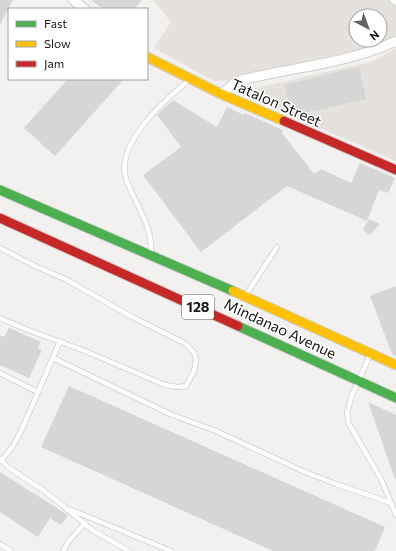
<svg xmlns="http://www.w3.org/2000/svg" width="396" height="551" font-family="Commissioner,sans-serif">
<rect width="100%" height="100%" fill="#f2f1ef"/>
<!-- built -->
<g fill="#e5e1dc" fill-rule="evenodd">
<path d="M153,0H396V35L378,46L246,79L214,81L154,48L171,22ZM356,16H380V40H356Z"/>
<path d="M396,49V161L237,92L371,62Z"/>
</g>
<!-- building -->
<g fill="#d7d6d6">
<path d="M0,0H13L0,25Z"/>
<path d="M91,0H142L134,9H103Z"/>
<path d="M359,67L366,99L292,116L284,85Z"/>
<path d="M68,79H124L55,156L24,128Z"/>
<path d="M173,100L217,127L227,107L244,115L245,113L283,130L282,133L314,174L321,169L351,183L360,163L395,178L388,193L379,190L367,221L287,186L201,252L143,175L181,147L157,115Z"/>
<path d="M369,219L380,224L370,235L363,230Z"/>
<path d="M396,286V356L392,354L370,296Z"/>
<path d="M9,328L41,342L38,348L42,350L29,378L0,365V335L4,337Z"/>
<path d="M69,386L385,527L375,551H273L41,447Z"/>
<path d="M368,402L396,415V478L395,479Z"/>
<path d="M0,472L68,515L61,525L50,518L38,537L0,512Z"/>
</g>
<g fill="none" stroke-linecap="round" stroke-linejoin="round">
<defs>
<g id="lane">
<path d="M392,0L396,3"/>
<path d="M0,248L35,266L67,280L132,317L186,344L194,353L196,359L194,371L186,386L177,387L165,385L85,351L28,330L0,318"/>
<path d="M151,254C151,245 151,237 148,229C143,212 132,196 126,179C115,143 165,100 189,80"/>
<path d="M246,295L277,247"/>
<path d="M370,355L352,395L347,413L349,424L381,479L396,515"/>
<path d="M53,358L170,414L216,431L305,472L336,484L391,503"/>
<path d="M0,373L38,392"/>
<path d="M0,459L9,468L43,490L61,504L92,530L129,551"/>
<path d="M1,461L13,446L22,429L60,341"/>
<path d="M69,509L171,551"/>
<path d="M0,544L11,551"/>
<path d="M63,551L69,541L85,523"/>
</g>
<g id="street">
<path d="M73,0L85,9"/>
<path d="M221,94L236,82L241,80C291,68 349,63 396,41"/>
</g>
<g id="fast">
<path d="M0,190L233,291"/>
<path d="M238,326L396,398"/>
</g>
<g id="slow">
<path d="M147,57L221,94L284,121"/>
<path d="M233,291L396,365"/>
</g>
<g id="jam">
<path d="M284,121L396,170"/>
<path d="M0,218L238,326"/>
</g>
</defs>
<!-- lane casing -->
<use href="#lane" stroke="#cfcecd" stroke-width="6"/>
<!-- street casing -->
<use href="#street" stroke="#cfcecd" stroke-width="11"/>
<!-- fast casing -->
<use href="#fast" stroke="#cfcecd" stroke-width="11"/>
<!-- slow casing -->
<use href="#slow" stroke="#cfcecd" stroke-width="11"/>
<!-- jam casing -->
<use href="#jam" stroke="#cfcecd" stroke-width="11"/>
<!-- lane -->
<use href="#lane" stroke="#fdfdfd" stroke-width="4.5"/>
<!-- street -->
<use href="#street" stroke="#fdfdfd" stroke-width="9"/>
<!-- fast -->
<use href="#fast" stroke="#4caf50" stroke-width="9"/>
<!-- slow -->
<use href="#slow" stroke="#ffc107" stroke-width="9"/>
<!-- jam -->
<use href="#jam" stroke="#c62828" stroke-width="9"/>
</g>
<g text-anchor="middle" stroke-width="3" stroke-linejoin="round" paint-order="stroke">
<!-- shield labels -->
<rect fill="#fff" stroke="#5d5d5c" stroke-width="1" x="182" y="295" width="32" height="24" rx="3"/>
<g font-size="14" font-weight="bold" fill="#181716">
<text x="198" y="312">128</text>
</g>
<!-- street labels -->
<g font-size="15" fill="#181716" stroke="#fff">
<text transform="translate(276 103) rotate(24)" y="5">Tatalon Street</text>
<text transform="translate(280 329) rotate(25)" y="5">Mindanao Avenue</text>
</g>
</g>
<!-- legend -->
<rect x="8" y="8" width="140" height="72" fill="#ffffff" stroke="#a3a2a2"/>
<rect x="16" y="21" width="20" height="6" fill="#4caf50" stroke="#a3a2a2"/>
<text x="44" y="28" font-size="12" fill="#181716">Fast</text>
<rect x="16" y="41" width="20" height="6" fill="#ffc107" stroke="#a3a2a2"/>
<text x="44" y="48" font-size="12" fill="#181716">Slow</text>
<rect x="16" y="61" width="20" height="6" fill="#c62828" stroke="#a3a2a2"/>
<text x="44" y="68" font-size="12" fill="#181716">Jam</text>
<!-- north arrow -->
<g transform="translate(368 28) rotate(139)"><circle r="19" fill="#ffffff" stroke="#a3a2a2"/>
<path d="M0-3L7 15L0 10L-7 15Z" fill="#646362"/>
<text y="-6" font-size="11" font-weight="bold" text-anchor="middle" fill="#181716">N</text>
</g>
</svg>
